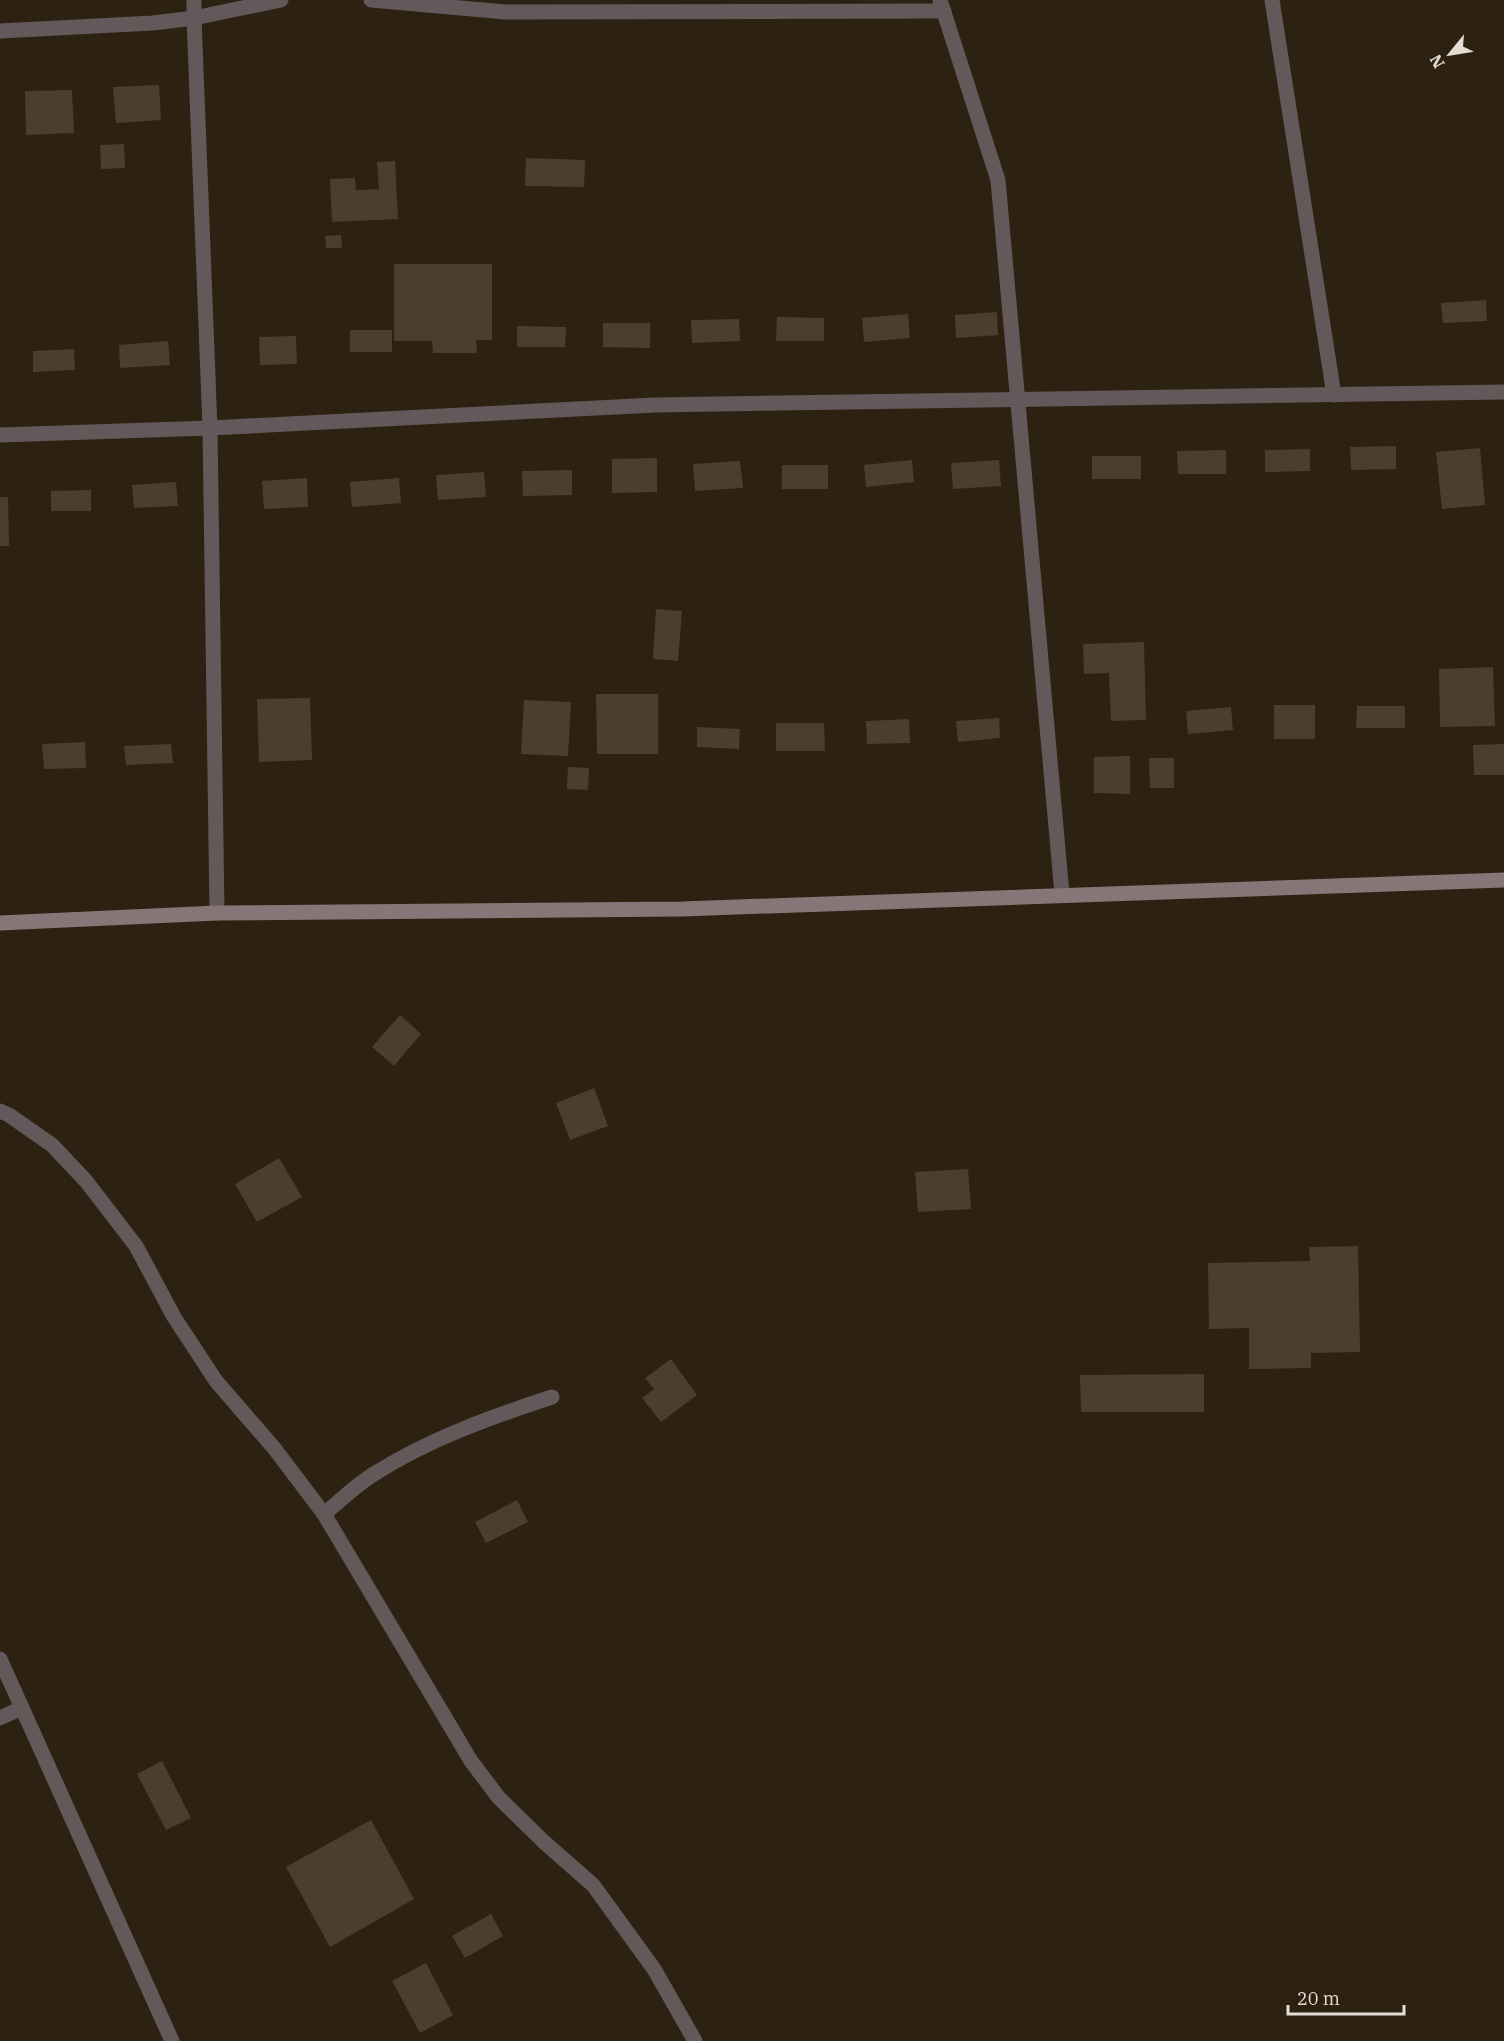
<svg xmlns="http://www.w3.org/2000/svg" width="1504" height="2041" font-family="'IBM Plex Serif',serif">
<rect width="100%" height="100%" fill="#2d2111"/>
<!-- building -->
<g fill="#4b3e2d">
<path d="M159,85L161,120L116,123L113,87Z"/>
<path d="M72,90L74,133L26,135L25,91Z"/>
<path d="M124,144L125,168L101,169L100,145Z"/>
<path d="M526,158L585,160L584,187L525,186Z"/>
<path d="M395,161L398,219L332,222L330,179L355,178L356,190L379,189L377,162Z"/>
<path d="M341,235L342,248H326L325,236Z"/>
<path d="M394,264H492V340H476L477,353H433L432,341H394Z"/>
<path d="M1486,300L1487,321L1443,323L1441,303Z"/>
<path d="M997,312L998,335L956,338L955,315Z"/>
<path d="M908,314L910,338L864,342L862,318Z"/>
<path d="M777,317L824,318V341H776Z"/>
<path d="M739,319L740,341L692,343L691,320Z"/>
<path d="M603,323H650V348L603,347Z"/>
<path d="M517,326L566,327L565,347H517Z"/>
<rect x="350" y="330" width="42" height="22"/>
<path d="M296,336L297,364L260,365L259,337Z"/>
<path d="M168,341L170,365L120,368L119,345Z"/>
<path d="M74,349L75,370L33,372V351Z"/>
<path d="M1396,446V469L1351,470L1350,447Z"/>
<path d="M1480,448L1485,505L1442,509L1436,452Z"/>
<path d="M1310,449V471L1265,472V450Z"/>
<path d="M1226,450V474H1178L1177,451Z"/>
<rect x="1092" y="456" width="49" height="23"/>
<path d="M657,458V492L612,493V459Z"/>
<path d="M912,460L914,482L866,487L864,465Z"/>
<path d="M999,460L1001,486L953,489L951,463Z"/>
<path d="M740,461L743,488L695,491L693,464Z"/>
<rect x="782" y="465" width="46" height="24"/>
<path d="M572,470V495L523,496L522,471Z"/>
<path d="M484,472L486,497L438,500L436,475Z"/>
<path d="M307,478L308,507L264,509L262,481Z"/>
<path d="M399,478L401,503L352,507L350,482Z"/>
<path d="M176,482L178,506L134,508L132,485Z"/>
<path d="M91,490V511H51V491Z"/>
<path d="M0,497H8L9,546H0Z"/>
<path d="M656,609L682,611L678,661L653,659Z"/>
<path d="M1144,642L1146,720L1111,721L1109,673L1084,674L1083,644Z"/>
<path d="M1493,667L1495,726L1440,727L1439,669Z"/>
<path d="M596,694H658V754H597Z"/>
<path d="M310,698L312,760L259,762L257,699Z"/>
<path d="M524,700L571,702L568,756L521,754Z"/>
<rect x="1274" y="705" width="41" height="34"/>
<path d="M1357,706H1405V728H1356Z"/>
<path d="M1231,707L1233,730L1188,734L1186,711Z"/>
<path d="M999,718L1000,738L958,742L956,721Z"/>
<path d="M909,719L910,743L867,744L866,721Z"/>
<path d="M776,723H824L825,751H776Z"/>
<path d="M697,727L740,729L739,749L697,747Z"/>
<path d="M85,742L86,768L44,769L42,744Z"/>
<path d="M171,744L173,763L126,765L124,746Z"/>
<path d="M1504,744V775H1474L1473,745Z"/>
<path d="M1130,756V794L1094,793V757Z"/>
<path d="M1149,758H1174V788H1150Z"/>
<path d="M568,767L589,768L588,790L567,789Z"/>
<path d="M400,1015L421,1034L394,1066L372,1047Z"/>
<path d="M594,1088L608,1126L570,1140L556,1103Z"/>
<path d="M279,1158L302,1197L257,1222L235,1184Z"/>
<path d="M968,1169L971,1209L918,1212L915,1172Z"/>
<path d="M1358,1246L1360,1352L1311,1353V1368L1249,1369V1328L1209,1329L1208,1263L1310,1261L1309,1247Z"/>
<path d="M671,1359L697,1395L661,1422L642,1398L654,1389L645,1378Z"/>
<path d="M1204,1374V1412H1081L1080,1375Z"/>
<path d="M517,1500L528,1522L486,1543L475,1522Z"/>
<path d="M162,1761L191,1818L166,1830L137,1774Z"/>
<path d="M371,1820L414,1899L330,1947L286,1867Z"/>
<path d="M491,1914L503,1936L465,1958L452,1936Z"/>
<path d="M426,1963L453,2015L420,2033L392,1981Z"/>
</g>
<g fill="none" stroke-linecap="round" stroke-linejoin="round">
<!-- street -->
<g stroke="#63585a" stroke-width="15">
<path d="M194,0V18L281,0"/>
<path d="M371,0L506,12L944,11"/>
<path d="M940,0L998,180L1062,894"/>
<path d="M1272,0L1334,395"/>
<path d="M0,31L153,23L194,18L210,428L217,913"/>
<path d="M0,435L210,428L655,405L1504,392"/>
<path d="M0,1111L9,1115L52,1145L86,1181L136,1246L174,1317L216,1381L274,1448L324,1514L471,1761L499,1798L544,1842L593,1885L654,1969L695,2041"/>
<path d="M324,1514C340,1501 356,1485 374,1474C429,1439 491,1417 552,1397"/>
<path d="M0,1659L172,2041"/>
<path d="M0,1718L22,1708"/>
</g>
<!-- secondary -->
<path stroke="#877578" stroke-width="15" d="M0,923L217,913L682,909L1504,880"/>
</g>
<!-- north arrow -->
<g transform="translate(1450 54) rotate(240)" stroke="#2d2111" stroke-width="4.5" paint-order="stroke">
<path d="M0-4.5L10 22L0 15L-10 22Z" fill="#e5ddd3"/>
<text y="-9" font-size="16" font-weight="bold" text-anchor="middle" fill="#e5ddd3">N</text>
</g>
<!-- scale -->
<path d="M1288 2005v9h116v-9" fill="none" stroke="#e5ddd3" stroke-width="3"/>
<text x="1297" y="2005" font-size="18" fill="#e5ddd3" stroke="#2d2111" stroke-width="4.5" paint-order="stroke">20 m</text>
</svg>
